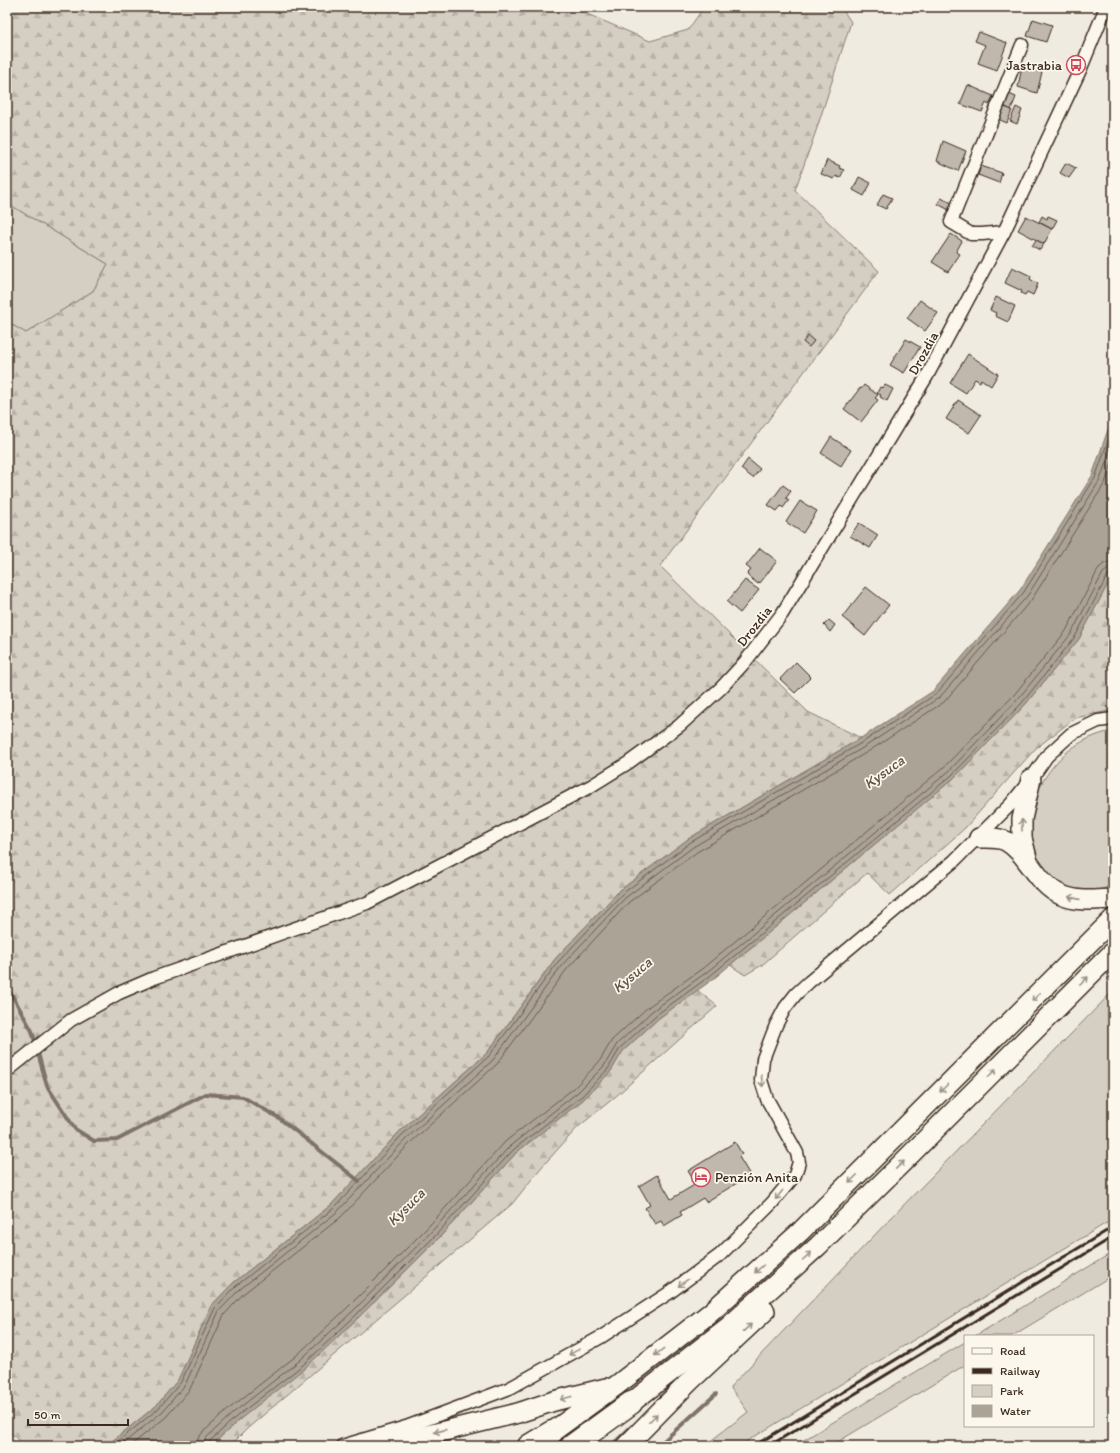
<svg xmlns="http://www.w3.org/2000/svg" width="1120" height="1453" font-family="Itim,sans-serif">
<defs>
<pattern id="forest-firs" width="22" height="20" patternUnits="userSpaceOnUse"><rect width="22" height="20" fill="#d5cec3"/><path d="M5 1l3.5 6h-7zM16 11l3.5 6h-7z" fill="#b8b1a7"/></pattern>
</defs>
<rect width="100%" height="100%" fill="#f0ebe0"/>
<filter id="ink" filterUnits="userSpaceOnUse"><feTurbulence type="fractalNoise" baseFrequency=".025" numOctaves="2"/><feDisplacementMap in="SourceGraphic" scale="8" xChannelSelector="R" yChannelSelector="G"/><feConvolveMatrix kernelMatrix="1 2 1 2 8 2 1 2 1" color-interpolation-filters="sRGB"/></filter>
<g filter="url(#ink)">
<!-- green -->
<g fill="#d5cec3" stroke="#887c70">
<path d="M7,203L108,264L93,291L26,333L7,322Z"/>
<path d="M1113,731V885C1092,893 1086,895 1064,886C1057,883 1048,878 1043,873C1028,859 1028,815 1035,797C1040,785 1047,773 1056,763C1069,747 1092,734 1113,731Z"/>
<path d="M1113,991V1219L739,1446H704L748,1412L730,1387L890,1219Z"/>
<path d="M1113,1252V1275L1012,1336H975Z"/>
<path d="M965,1342V1365L831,1446H794Z"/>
</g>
<!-- forest -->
<g fill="url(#forest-firs)" stroke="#887c70">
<path d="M7,7H571L650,41L688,30L704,7H841L851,22L817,128L795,190L879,271L660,566L808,712L861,738L688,839L619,891L555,959L487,1053L399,1132L331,1205L233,1283L211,1306L178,1380L156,1406L106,1446H25L7,1430V322L26,333L93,291L108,264L7,203Z"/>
<path d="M1113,574V710L1075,718L1035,749L965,828L890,895L867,873L762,965L745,975L730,965L954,778L1024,706L1079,639Z"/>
<path d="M697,990L717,1006L615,1097L577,1128L540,1169L512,1204L248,1428L230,1446H211L239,1420L358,1318L438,1239L517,1152L584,1099L611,1071L623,1051L659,1018Z"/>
</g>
<!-- water -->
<path fill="#aca397" stroke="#7f7367" d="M1113,415V574L1079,639L1024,706L954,778L712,980L659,1018L623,1051L611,1071L584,1099L517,1152L438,1239L358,1318L305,1368L239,1420L211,1446H106L156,1406L178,1380L211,1306L233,1283L331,1205L399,1132L487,1053L555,959L619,891L688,839L861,738L933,691L1020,590L1092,476Z"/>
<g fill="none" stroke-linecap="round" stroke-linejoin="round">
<!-- shore -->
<g stroke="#685a4e" stroke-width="1">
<path d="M112,1446L158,1409L181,1382L215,1308L236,1286L334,1208L402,1135L489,1056L558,962L622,894L691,842L863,742L936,694L1024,592L1095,478L1113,427"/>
<path d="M120,1446L162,1412L185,1385L219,1311L239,1290L337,1212L406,1139L493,1060L562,965L625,898L693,847L866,746L940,697L1028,595L1100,480L1113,442"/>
<path d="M130,1446L166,1417L190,1389L224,1315L243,1294L341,1217L410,1143L497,1064L567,969L629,902L697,852L869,751L944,702L1032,599L1105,483L1113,460"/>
<path d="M197,1446L198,1439L202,1433L230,1408L296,1356L347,1308L427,1228L506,1141L574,1088L599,1062L612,1040L648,1007L703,968L944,767L1013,696L1066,631L1099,568L1105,563L1113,562"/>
<path d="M203,1446L206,1438L233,1413L299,1361L352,1312L431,1232L510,1146L578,1092L604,1066L617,1044L652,1011L707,972L948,772L1017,700L1071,634L1103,573L1108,569L1113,568"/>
<path d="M208,1446L210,1441L237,1416L303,1365L355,1316L435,1236L514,1149L582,1096L608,1069L620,1048L656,1015L710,976L952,775L1021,704L1075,637L1108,575L1113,573"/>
</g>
<!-- stream -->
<g stroke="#7f7367" stroke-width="4">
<path d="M7,986L32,1031L47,1086L75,1129L94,1141L117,1140L206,1094L243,1097L279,1118L359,1181"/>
<path d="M611,1446L632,1426"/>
<path d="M658,1446L716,1394"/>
</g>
</g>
<!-- building -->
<g fill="#c0b8ad" stroke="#3b2a1e">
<path d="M1033,19L1052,25L1046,42L1027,36Z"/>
<path d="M979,32L1007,43L997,70L978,63L985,45L975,41Z"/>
<path d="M1022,66L1042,72L1037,93L1018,87Z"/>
<path d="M968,85L993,96L989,105L986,103L982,112L960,104Z"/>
<path d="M1009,94L1016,97L1011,110L1004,106Z"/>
<path d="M1002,106L1012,110L1007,123L998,119Z"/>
<path d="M1016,107L1022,110L1017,124L1010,121Z"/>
<path d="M943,141L966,151L958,171L937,161Z"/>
<path d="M827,160L840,166L839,168L844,170L840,178L836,176L834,179L821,174Z"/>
<path d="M1066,163L1076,168L1069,178L1060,173Z"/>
<path d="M981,166L1002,173L999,183L978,175Z"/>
<path d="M859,177L871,183L864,196L853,190Z"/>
<path d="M883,194L892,198L886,209L877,205Z"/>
<path d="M941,198L952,203L949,210L938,204Z"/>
<path d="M1026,216L1052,229L1044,244L1018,230Z"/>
<path d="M1042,216L1047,219L1048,216L1057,220L1052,229L1039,222Z"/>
<path d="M951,234L962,241L956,252L960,254L948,272L932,262Z"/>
<path d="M1036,240L1044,244L1040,250L1032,246Z"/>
<path d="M1012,267L1031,276L1030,279L1038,284L1033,295L1027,292L1025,295L1021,293L1022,291L1005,283Z"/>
<path d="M996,297L1015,306L1008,322L995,316L996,313L990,310Z"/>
<path d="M920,300L938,313L925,331L907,318Z"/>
<path d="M808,336L814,341L809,347L803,342Z"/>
<path d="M906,339L920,347L904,373L890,365Z"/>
<path d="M968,354L998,374L991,386L981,379L980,382L975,379L966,393L950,383Z"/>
<path d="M864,385L878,395L875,398L878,400L861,422L844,409L860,388L861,389Z"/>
<path d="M885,385L893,389L887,401L880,397L881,395L877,393L880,387L883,388Z"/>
<path d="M958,400L981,415L969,433L946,419Z"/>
<path d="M831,437L851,450L841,466L821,453Z"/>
<path d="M748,459L760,469L753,478L741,469Z"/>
<path d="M783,485L791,491L786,498L789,500L783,508L781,506L777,511L768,505Z"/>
<path d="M800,501L817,511L803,533L786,522Z"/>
<path d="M859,523L878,535L870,548L850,536Z"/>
<path d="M760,548L777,561L760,583L759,582L758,584L748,576L747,574L751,570L746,566Z"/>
<path d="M745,580L759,590L740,613L727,602Z"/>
<path d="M866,587L889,605L865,636L842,617Z"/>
<path d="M829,620L835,625L830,632L824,625Z"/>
<path d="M796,662L811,677L795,693L780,679Z"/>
<path d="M735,1142L742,1154L739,1157L750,1175L706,1202L703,1198L680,1212L682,1215L664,1226L661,1221L655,1224L645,1208L650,1205L639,1186L657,1175L671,1199L696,1184L688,1171Z"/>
</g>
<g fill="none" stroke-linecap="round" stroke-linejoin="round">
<defs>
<g id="minor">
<path d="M1004,232L982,234H971L951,222L1022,45"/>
<path d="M7,1071L71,1020L119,993L154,978L367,903L591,786L628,763L679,726L721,688L745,662L782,614L927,376L1004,232L1081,68L1106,7"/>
<path d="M342,1446L406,1427L510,1388L601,1337L669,1293L720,1255L772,1203L795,1175L799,1162L797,1153L767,1099L761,1080L763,1059L776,1025L785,1008L796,994L809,982L954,861L1011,804L1031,779L1047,756L1071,734L1098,721L1113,719"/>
</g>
<g id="primary">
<path d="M979,838C988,838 998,837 1006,841C1029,854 1036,884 1061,895C1077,902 1096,900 1113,899"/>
<path d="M1028,862L1022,838V819L1031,779"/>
<path d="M631,1403L728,1327L818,1246L905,1160L1113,952"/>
<path d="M552,1432L617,1385L710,1313L800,1232L1113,919"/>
<path d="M383,1446L518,1413L554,1401L606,1388"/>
<path d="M626,1446L689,1382L765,1311"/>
</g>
<g id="motorway">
<path d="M529,1446L552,1432"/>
<path d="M572,1446L631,1403"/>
</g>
</defs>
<!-- minor casing -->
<use href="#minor" stroke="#3b2a1e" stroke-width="15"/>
<!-- primary casing -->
<use href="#primary" stroke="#3b2a1e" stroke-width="22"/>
<!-- motorway casing -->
<use href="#motorway" stroke="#3b2a1e" stroke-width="25"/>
<!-- minor -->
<use href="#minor" stroke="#fbf7ec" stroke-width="12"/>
<!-- primary -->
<use href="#primary" stroke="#fbf7ec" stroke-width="19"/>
<!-- motorway -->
<use href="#motorway" stroke="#fbf7ec" stroke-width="22"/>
<!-- rail -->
<g stroke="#3b2a1e" stroke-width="3">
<path d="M754,1446L1113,1227"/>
<path d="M769,1446L1113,1237"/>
</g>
</g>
<!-- one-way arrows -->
<defs><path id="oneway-shaft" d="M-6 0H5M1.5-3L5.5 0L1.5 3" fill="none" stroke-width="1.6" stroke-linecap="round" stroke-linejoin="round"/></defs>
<g stroke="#9b9085">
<use href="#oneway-shaft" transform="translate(1022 825) rotate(-90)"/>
<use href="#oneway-shaft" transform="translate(1074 898) rotate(-167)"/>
<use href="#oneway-shaft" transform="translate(1084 981) rotate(-45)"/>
<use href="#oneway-shaft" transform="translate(1036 997) rotate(135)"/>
<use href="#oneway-shaft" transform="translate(992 1073) rotate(-45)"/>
<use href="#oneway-shaft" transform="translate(762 1081) rotate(83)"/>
<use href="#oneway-shaft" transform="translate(944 1088) rotate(135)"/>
<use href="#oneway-shaft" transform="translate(900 1165) rotate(-44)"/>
<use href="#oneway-shaft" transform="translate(853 1179) rotate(135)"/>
<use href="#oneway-shaft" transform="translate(779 1195) rotate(129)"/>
<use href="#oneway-shaft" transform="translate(807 1256) rotate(-42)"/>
<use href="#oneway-shaft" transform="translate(759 1269) rotate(138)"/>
<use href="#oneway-shaft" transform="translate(683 1283) rotate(144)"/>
<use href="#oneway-shaft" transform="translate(747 1328) rotate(-43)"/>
<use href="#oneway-shaft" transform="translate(574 1352) rotate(151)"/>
<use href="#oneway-shaft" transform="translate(659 1352) rotate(142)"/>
<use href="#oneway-shaft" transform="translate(566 1398) rotate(165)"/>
<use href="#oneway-shaft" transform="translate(653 1418) rotate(-45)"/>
<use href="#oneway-shaft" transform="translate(440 1431) rotate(167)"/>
</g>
</g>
<!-- icons -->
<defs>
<symbol id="bus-ring" viewBox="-11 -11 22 22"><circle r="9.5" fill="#fbf7ec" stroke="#d1495b" stroke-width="1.5"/><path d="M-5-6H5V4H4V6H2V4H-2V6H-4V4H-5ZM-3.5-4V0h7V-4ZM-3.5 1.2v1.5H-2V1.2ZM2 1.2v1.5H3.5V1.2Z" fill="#d1495b"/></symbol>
<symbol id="hotel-ring" viewBox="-11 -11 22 22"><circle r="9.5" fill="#fbf7ec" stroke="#d1495b" stroke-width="1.5"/><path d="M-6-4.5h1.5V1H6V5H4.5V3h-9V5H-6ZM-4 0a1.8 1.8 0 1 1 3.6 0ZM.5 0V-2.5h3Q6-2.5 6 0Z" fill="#d1495b"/></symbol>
</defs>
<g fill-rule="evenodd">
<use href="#bus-ring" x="1065" y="54" width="22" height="22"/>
<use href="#hotel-ring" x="690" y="1166" width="22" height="22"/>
</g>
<g text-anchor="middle" stroke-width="3.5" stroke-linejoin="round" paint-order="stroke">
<!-- poi labels -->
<g font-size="14" fill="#3b2a1e" stroke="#fbf7ec" text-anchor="end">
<text x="1062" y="70">Jastrabia</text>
<text x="715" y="1182" text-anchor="start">Penzión Anita</text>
</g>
<!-- street labels -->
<g font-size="14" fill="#3b2a1e" stroke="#fbf7ec">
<text transform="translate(923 353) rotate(-61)" y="5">Drozdia</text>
<text transform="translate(754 626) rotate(-52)" y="5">Drozdia</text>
</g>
<!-- water labels -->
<g font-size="15" font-style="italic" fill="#635448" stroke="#fbf7ec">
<text transform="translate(884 772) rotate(-36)" y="5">Kysuca</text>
<text transform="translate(632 975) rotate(-40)" y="5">Kysuca</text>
<text transform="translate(406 1207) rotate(-45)" y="5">Kysuca</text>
</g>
</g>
<!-- margin -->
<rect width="1120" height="1453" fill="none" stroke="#fbf7ec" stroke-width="24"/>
<rect x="12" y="12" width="1096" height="1429" fill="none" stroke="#3b2a1e" stroke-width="1.5" filter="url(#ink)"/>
<!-- legend -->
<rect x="964" y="1335" width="130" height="92" fill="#fbf7ec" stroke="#aea59a"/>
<rect x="972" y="1348" width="20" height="6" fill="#fbf7ec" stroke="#aea59a"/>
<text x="1000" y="1355" font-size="12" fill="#3b2a1e">Road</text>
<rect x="972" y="1368" width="20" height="6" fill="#3b2a1e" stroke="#aea59a"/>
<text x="1000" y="1375" font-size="12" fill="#3b2a1e">Railway</text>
<rect x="972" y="1385" width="20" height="12" fill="#d5cec3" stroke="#aea59a"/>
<text x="1000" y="1395" font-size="12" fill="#3b2a1e">Park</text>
<rect x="972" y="1405" width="20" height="12" fill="#aca397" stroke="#aea59a"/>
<text x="1000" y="1415" font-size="12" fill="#3b2a1e">Water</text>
<!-- scale -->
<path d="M28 1419v6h100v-6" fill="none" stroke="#3b2a1e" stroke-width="2"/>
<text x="34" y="1419" font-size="12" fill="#3b2a1e" stroke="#fbf7ec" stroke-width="3" paint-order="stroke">50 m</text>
</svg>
